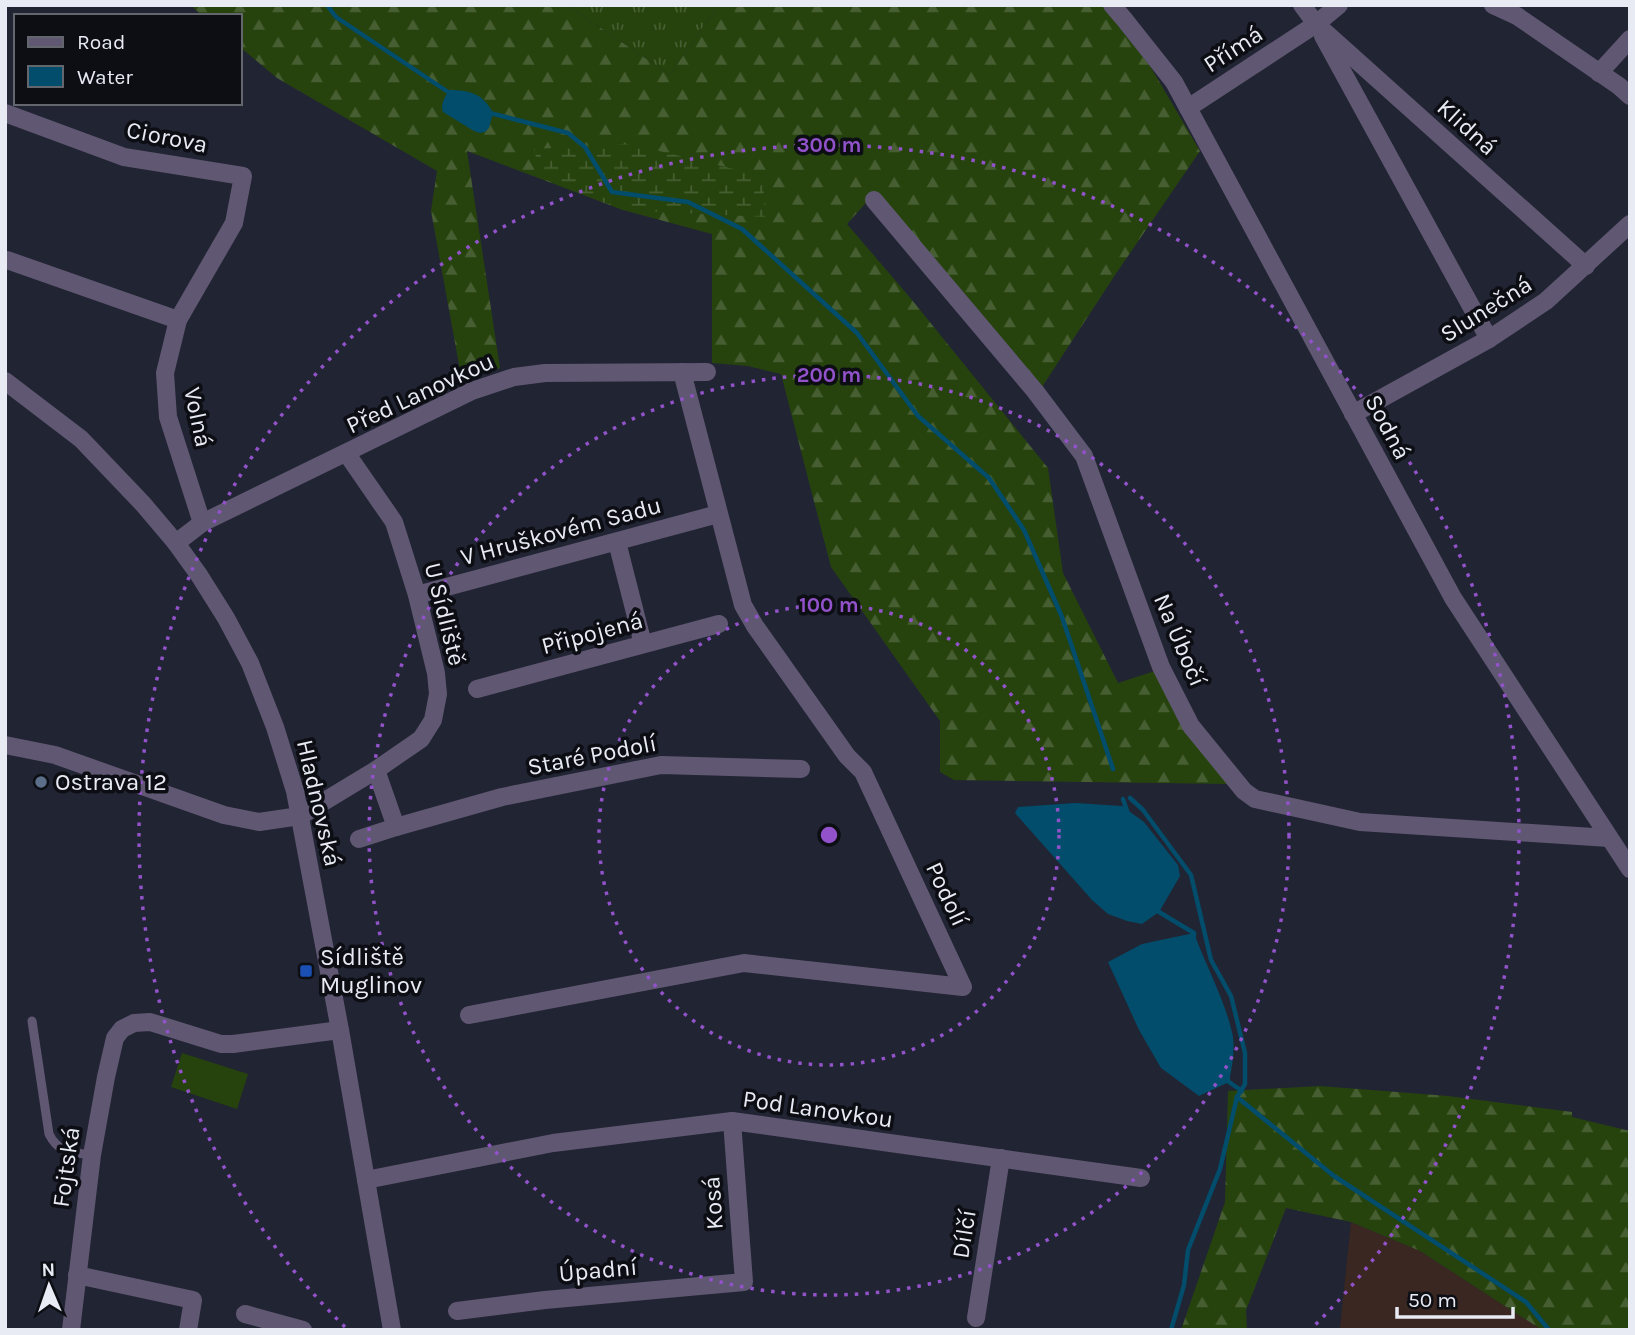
<svg xmlns="http://www.w3.org/2000/svg" width="1635" height="1335" font-family="Karla,sans-serif">
<defs>
<pattern id="grass-tufts" width="24" height="20" patternUnits="userSpaceOnUse" patternTransform="scale(1.75)"><rect width="24" height="20" fill="#26430d"/><path d="M3 7l-1-3M5 7V3M7 7l1-3M15 17l-1-3M17 17v-4M19 17l1-3" fill="none" stroke="#465e31"/></pattern>
<pattern id="forest-firs" width="22" height="20" patternUnits="userSpaceOnUse" patternTransform="scale(1.75)"><rect width="22" height="20" fill="#26430d"/><path d="M5 1l3.5 6h-7zM16 11l3.5 6h-7z" fill="#465e31"/></pattern>
<pattern id="wetland-marsh" width="20" height="14" patternUnits="userSpaceOnUse" patternTransform="scale(1.75)"><rect width="20" height="14" fill="#26430d"/><path d="M1 5h8M5 5V1M11 12h8M15 12V8" fill="none" stroke="#465e31"/></pattern>
</defs>
<rect width="100%" height="100%" fill="#212432"/>
<!-- education -->
<path fill="#3a2722" d="M1351,1222L1420,1251L1542,1330H1320V1328H1340Z"/>
<!-- grass -->
<path fill="url(#grass-tufts)" d="M555,5H718L670,75L570,7Z"/>
<!-- forest -->
<g fill="url(#forest-firs)">
<path d="M190,5H555L570,7L670,75L718,5H1102L1150,66L1200,151L1115,275L1040,390L873,195L847,224L912,300L1048,468L1063,573L1118,683L1158,670L1230,784L954,780L940,772V721L831,567L781,374L748,366L712,363V234L623,210L467,151L500,368L462,381L431,211L437,171L277,78L240,47V16H203Z"/>
<path d="M1320,1086L1448,1096L1572,1112V1117L1630,1131V1330H1542L1420,1251L1351,1222L1286,1208L1246,1310L1247,1330H1181L1225,1202L1228,1091Z"/>
</g>
<!-- wetland -->
<path fill="url(#wetland-marsh)" d="M630,144L763,176L765,217L623,210L541,178L534,149Z"/>
<!-- park -->
<path fill="#26430d" d="M182,1053L248,1074L237,1109L171,1087Z"/>
<!-- water -->
<g fill="#024d6b">
<path d="M449,90C471,90 483,94 493,113L489,128L485,132L480,133L474,131L443,112C440,104 445,97 449,90Z"/>
<path d="M1075,803L1122,806L1144,822L1178,865L1180,876L1159,912L1142,924L1127,921L1108,914L1092,900L1015,813L1018,807Z"/>
<path d="M1194,933C1206,966 1224,998 1232,1032C1236,1048 1232,1066 1229,1082L1199,1096L1161,1068L1139,1030L1108,962L1142,944Z"/>
</g>
<g fill="none" stroke-linecap="round" stroke-linejoin="round">
<!-- stream -->
<g stroke="#024d6b" stroke-width="4.5">
<path d="M327,5L336,17L451,94"/>
<path d="M490,113L568,133L585,147L612,192L688,202L742,229L857,333L918,416L989,478L1024,530L1062,617L1113,769"/>
<path d="M1130,798L1143,810L1191,875L1211,960L1231,996L1245,1053V1084L1237,1097L1334,1176L1526,1302L1549,1330"/>
<path d="M1123,799L1128,814"/>
<path d="M1158,909L1159,912L1194,933V936"/>
<path d="M1227,1078L1229,1082L1242,1091"/>
<path d="M1171,1330L1184,1285L1188,1250L1220,1169L1237,1097"/>
</g>
<!-- lane -->
<path stroke="#605773" stroke-width="9" d="M32,1021L49,1134C59,1154 72,1152 92,1155"/>
<!-- street -->
<g stroke="#605773" stroke-width="18">
<path d="M1112,5L1124,19L1174,82L1453,598L1630,869"/>
<path d="M1302,5L1316,24L1586,266"/>
<path d="M1493,5L1517,16L1619,86L1630,96"/>
<path d="M1323,36L1489,339"/>
<path d="M1599,73L1630,39"/>
<path d="M1188,108L1316,24L1339,5"/>
<path d="M5,113L124,157L243,176L234,223L178,320L165,373L168,417L202,523"/>
<path d="M874,200L1035,391L1084,456L1161,667L1191,726L1244,791L1255,799L1360,822L1609,838"/>
<path d="M7,260L178,320"/>
<path d="M5,381L81,439L143,504L176,543L199,575L226,618L250,663L275,727L295,791L340,1030L392,1330"/>
<path d="M1353,414L1489,339L1546,301L1630,224"/>
<path d="M617,542L643,644"/>
<path d="M176,543L202,523L472,391L514,377L545,373L707,372"/>
<path d="M417,595L718,514"/>
<path d="M477,689L719,624"/>
<path d="M5,745L55,755L224,815L259,822L300,816L376,770L421,739L433,720L438,694L436,673L417,595L394,522L347,454"/>
<path d="M376,770L396,827"/>
<path d="M359,839L396,827L502,797L661,765L801,769"/>
<path d="M469,1015L744,963L963,987L863,772L847,756L755,626L743,605L682,372"/>
<path d="M366,1180L553,1143L732,1121L1141,1178"/>
<path d="M77,1275L193,1300L188,1330"/>
<path d="M457,1311L545,1300L744,1282L732,1121"/>
<path d="M245,1314L303,1330"/>
<path d="M976,1318L1001,1158"/>
<path d="M71,1330L92,1155L106,1077L115,1038L122,1029L134,1023L150,1022L221,1044H233L340,1030"/>
</g>
</g>
<!-- distance rings -->
<g fill="none" stroke="#9152ca" stroke-width="3.5" stroke-dasharray="3.5 7">
<circle cx="829" cy="835" r="230"/>
<circle cx="829" cy="835" r="460"/>
<path d="M345 1327A690 690 0 1 1 1313 1327"/>
</g>
<!-- markers -->
<circle fill="#5c6f8a" stroke="#0c0e14" stroke-width="2.5" cx="41" cy="782" r="7"/>
<rect fill="#1a4fb4" stroke="#0c0e14" stroke-width="2.5" x="299" y="964" width="14" height="14" rx="3.5"/>
<g text-anchor="middle" stroke-width="7" stroke-linejoin="round" paint-order="stroke">
<!-- street labels -->
<g font-size="24" fill="#e8ebf4" stroke="#0c0e14">
<text transform="translate(1233 49) rotate(-33)" y="8">Přímá</text>
<text transform="translate(1467 127) rotate(42)" y="8">Klidná</text>
<text transform="translate(167 137) rotate(11)" y="8">Ciorova</text>
<text transform="translate(1486 309) rotate(-32)" y="8">Slunečná</text>
<text transform="translate(420 393) rotate(-25)" y="8">Před Lanovkou</text>
<text transform="translate(198 417) rotate(78)" y="8">Volná</text>
<text transform="translate(1388 427) rotate(62)" y="8">Sodná</text>
<text transform="translate(561 531) rotate(-15)" y="8">V Hruškovém Sadu</text>
<text transform="translate(445 614) rotate(76)" y="8">U Sídliště</text>
<text transform="translate(592 633) rotate(-15)" y="8">Připojená</text>
<text transform="translate(1180 640) rotate(67)" y="8">Na Úbočí</text>
<text transform="translate(592 755) rotate(-11)" y="8">Staré Podolí</text>
<text transform="translate(319 803) rotate(77)" y="8">Hladnovská</text>
<text transform="translate(947 894) rotate(65)" y="8">Podolí</text>
<text transform="translate(818 1109) rotate(8)" y="8">Pod Lanovkou</text>
<text transform="translate(66 1167) rotate(-82)" y="8">Fojtská</text>
<text transform="translate(713 1203) rotate(-94)" y="8">Kosá</text>
<text transform="translate(964 1234) rotate(-81)" y="8">Dílčí</text>
<text transform="translate(598 1270) rotate(-5)" y="8">Úpadní</text>
</g>
<!-- poi labels -->
<g font-size="24" fill="#e8ebf4" stroke="#0c0e14" text-anchor="start">
<text x="55" y="790">Ostrava 12</text>
<text x="320" y="965">Sídliště<tspan x="320" dy="28">Muglinov</tspan></text>
</g>
</g>
<circle cx="829" cy="835" r="10" fill="#9152ca" stroke="#0c0e14" stroke-width="3.5"/>
<g font-size="21" text-anchor="middle" font-weight="bold" fill="#9152ca" stroke="#0c0e14" stroke-width="7" stroke-linejoin="round" paint-order="stroke">
<text x="829" y="152">300 m</text>
<text x="829" y="382">200 m</text>
<text x="829" y="612">100 m</text>
</g>
<!-- border -->
<rect width="1635" height="1335" fill="none" stroke="#e8ebf4" stroke-width="14"/>
<!-- legend -->
<rect x="14" y="14" width="228" height="91" fill="#0c0e14" stroke="#64666e" stroke-width="2"/>
<rect x="28" y="37" width="35" height="10" fill="#605773" stroke="#64666e" stroke-width="2"/>
<text x="77" y="49" font-size="21" fill="#e8ebf4">Road</text>
<rect x="28" y="66" width="35" height="21" fill="#024d6b" stroke="#64666e" stroke-width="2"/>
<text x="77" y="84" font-size="21" fill="#e8ebf4">Water</text>
<!-- north arrow -->
<g transform="translate(49 1286) rotate(358)" stroke="#0c0e14" stroke-width="5" paint-order="stroke">
<path d="M0-5L12 26L0 18L-12 26Z" fill="#e8ebf4"/>
<text y="-10" font-size="19" font-weight="bold" text-anchor="middle" fill="#e8ebf4">N</text>
</g>
<!-- scale -->
<path d="M1397 1307v10h116v-10" fill="none" stroke="#e8ebf4" stroke-width="3.5"/>
<text x="1408" y="1307" font-size="21" fill="#e8ebf4" stroke="#0c0e14" stroke-width="5" paint-order="stroke">50 m</text>
</svg>
